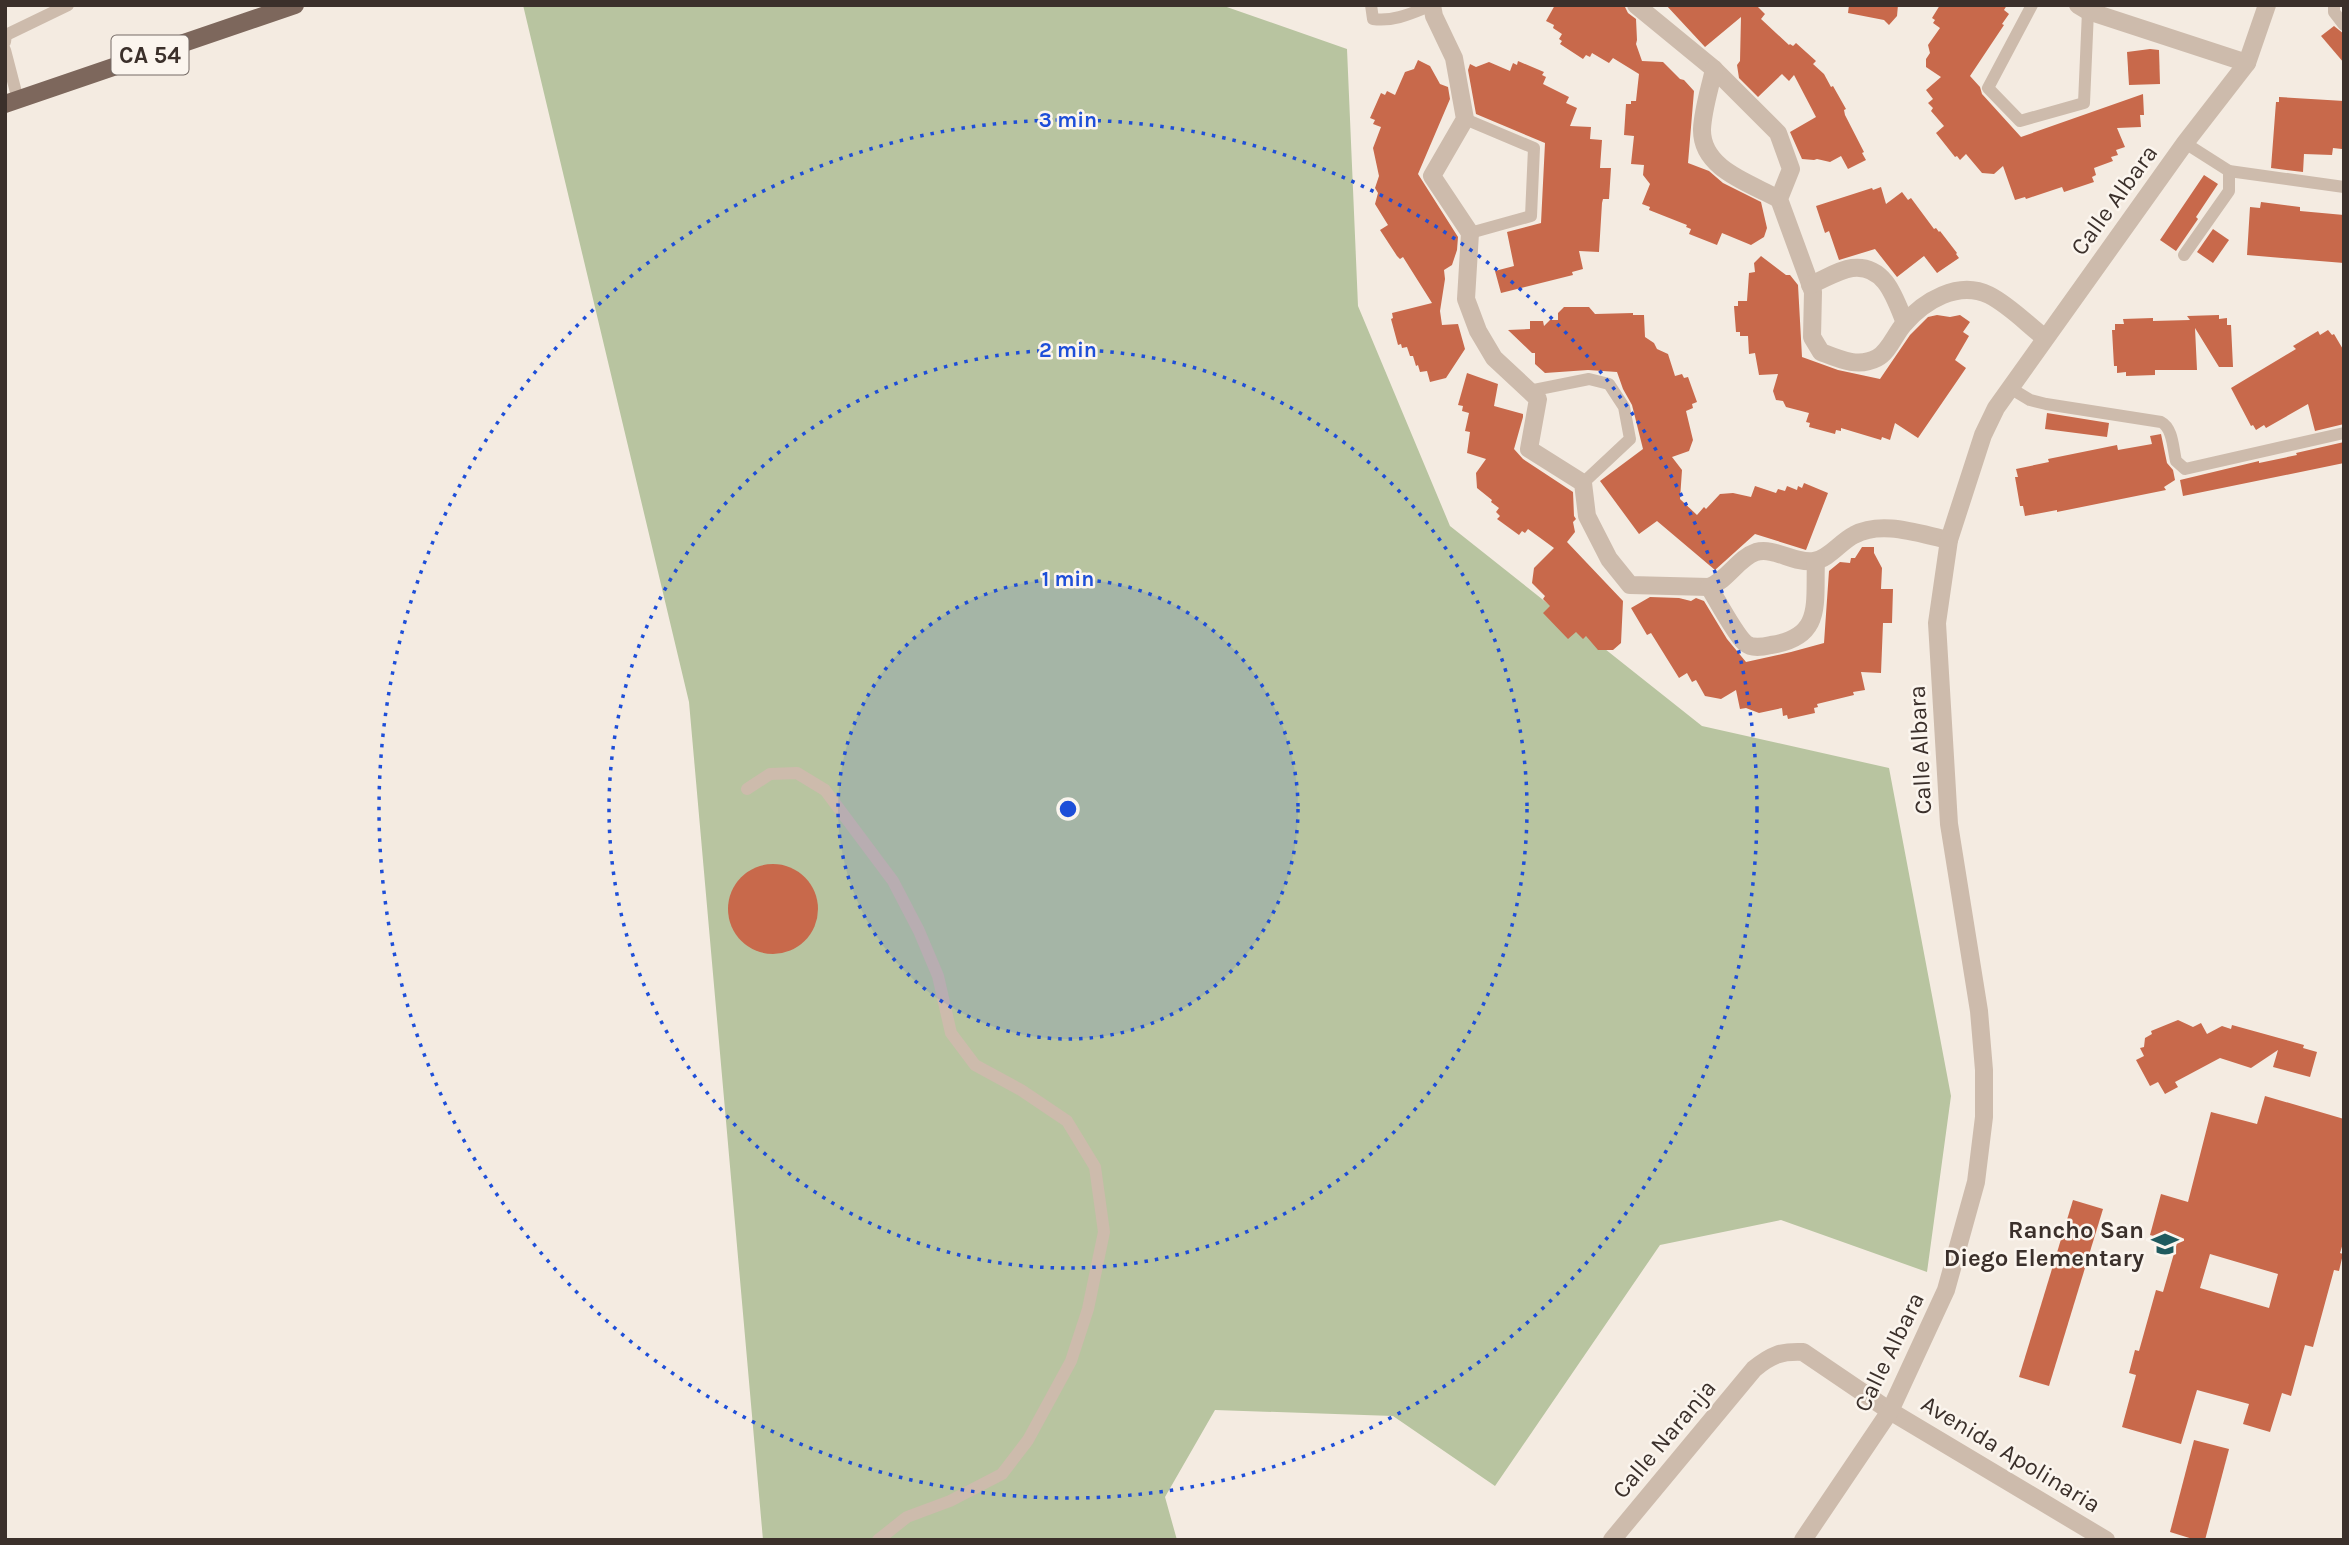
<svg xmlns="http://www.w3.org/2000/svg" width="2349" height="1545" font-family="Karla,sans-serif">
<rect width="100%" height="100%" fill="#f4ebe1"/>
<!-- green -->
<path fill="#b8c4a0" d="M523,5H1221L1347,49L1358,306L1450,526L1702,726L1889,768L1951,1096L1927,1272L1781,1220L1660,1245L1495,1486L1393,1416L1215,1410L1165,1497L1177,1540H763L689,702Z"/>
<!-- building -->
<g fill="#c8694b" fill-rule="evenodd">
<path d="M1555,5L1625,7L1628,13L1636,19L1637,40L1636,44L1642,61L1663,62L1680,79L1684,80L1694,91L1688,163L1709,171L1723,183L1761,202L1767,228L1764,237L1751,245L1722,233L1717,245L1689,234L1691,229L1686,227L1687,225L1649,210L1650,207L1642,204L1650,184L1643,175L1644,165L1631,164L1634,136L1624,135L1626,104H1631V101H1636L1639,74L1613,58L1609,63L1592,53L1590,57L1586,55L1583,59L1560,44L1562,41L1559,39L1562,34L1553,28L1554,25L1546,21Z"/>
<path d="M1666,5H1756L1765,14L1761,19L1789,45L1790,44L1793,46L1796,43L1816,61L1813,64L1824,74L1831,87L1833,86L1846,109L1844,110L1845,115L1864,152L1862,153L1866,160L1848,169L1841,156L1830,162L1817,159L1814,160L1802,159L1790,132L1816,117L1794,75L1789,81L1782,74L1758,97L1739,78L1737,65L1740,61L1741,17L1705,47Z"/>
<path d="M1849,5H1898L1897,16L1889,25L1884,20L1848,13Z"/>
<path d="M1940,5H2007L2004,10L2009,14L2002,24L2004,25L1970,76L1980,87L1982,94L2021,137L2143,94L2144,115H2140L2141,127L2117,128L2125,147L2116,150L2118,155L2111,157L2113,161L2094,168L2096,175L2092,177L2094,182L2064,192L2062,187L2026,199L2025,197L2015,200L2003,166L1994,174L1982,173L1966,154L1960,160L1957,156L1955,157L1936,133L1944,126L1931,111L1933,108L1928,103L1933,99L1926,90L1941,77L1926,67V59L1930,53L1928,45L1940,28L1933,23L1935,20L1932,18Z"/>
<path d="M2334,26L2344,34V63L2321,36Z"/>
<path d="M2150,49L2159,50L2160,84L2129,85L2127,52Z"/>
<path d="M1418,60L1430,66L1440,84L1448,87L1450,99L1418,174L1458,237L1457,250L1452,265L1444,270L1445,279L1440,311L1442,325L1458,324L1465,349L1446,378L1430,382L1427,371L1420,372L1418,365L1416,366L1413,356H1410L1407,347L1402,348L1401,344L1398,345L1391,319L1393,318L1392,313L1432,303L1403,257L1400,259L1397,256L1380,230L1388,225L1375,204L1378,193L1375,188L1379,176L1373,148L1381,127L1373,124L1375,120L1370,118L1381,93L1385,95L1387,91L1395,95L1405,72L1414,69Z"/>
<path d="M1518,61L1544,72L1542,75L1546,77L1543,84L1569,97L1566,103L1577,108L1570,126L1591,127L1590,139L1602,140L1600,168H1611L1609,199H1603L1602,203L1599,252L1579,251L1583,269L1572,272L1573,275L1501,293L1495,271L1514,266L1507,232L1541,223L1545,143L1476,114L1468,70L1470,64L1476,67L1489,62L1510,71L1513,63L1517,65Z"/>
<path d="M2279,97L2344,101L2342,149L2333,148L2332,155L2304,154L2303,172L2271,168L2276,102H2279Z"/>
<path d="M2204,175L2218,184L2196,217L2198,219L2176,251L2160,240Z"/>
<path d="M1881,187L1886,204L1902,192L1908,200L1911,198L1934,229L1936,228L1939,232L1940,231L1957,253L1956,254L1959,258L1937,273L1924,256L1897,277L1875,249L1839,260L1829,231L1825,233L1816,206L1872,188L1873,190Z"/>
<path d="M2261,202L2300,207V211L2344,215V263L2247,255L2250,207L2260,208Z"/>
<path d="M2213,229L2229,240L2213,263L2197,252Z"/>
<path d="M1761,256L1786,275H1790L1798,285L1802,357L1838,370L1880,379L1910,335L1928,317L1937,315L1950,317L1960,315L1970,322L1963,332L1969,336L1955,360L1966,368L1918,438L1895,423L1890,440L1882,437L1881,440L1841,428V431L1836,430L1835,434L1809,427L1810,423L1806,422L1809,413L1786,407L1783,401L1776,400L1773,391L1778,374L1759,375L1755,353L1749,354L1748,336H1740V332H1736L1734,306H1738V301H1747L1749,273L1755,272L1754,263Z"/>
<path d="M1564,307H1589L1595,314L1633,313V315H1644L1645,337L1654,343L1657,349L1668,354L1675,376L1682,374L1684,378L1688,377L1697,402L1692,404L1693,408L1686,411L1693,440L1689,451L1672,457L1682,470L1680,499L1697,515L1704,507L1706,509L1720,494L1733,493L1751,497L1755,486L1776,493L1778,489L1785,491L1787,486L1797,490L1798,486L1802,488L1804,483L1828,493L1806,550L1755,534L1715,570L1657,521L1639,534L1600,481L1643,449L1632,405L1623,389L1617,372L1588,370L1545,373L1535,364V353H1532L1508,330L1530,329V321H1543L1544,326L1550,320H1558V313Z"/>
<path d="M2219,315V319L2227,318V325H2231L2233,367H2219L2195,328L2197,370H2155V375L2126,376V372L2117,373V366H2114L2112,330H2115V324H2124L2123,319L2153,318V321L2190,320L2187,316Z"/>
<path d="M2328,330L2332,335L2334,334L2344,351V424L2315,431L2308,404L2266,428L2264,425L2256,430L2253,425L2251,426L2231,388L2296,349L2293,346L2318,331L2320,335Z"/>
<path d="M1467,373L1498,384L1494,406L1523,414V417L1514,449L1523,459L1573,492L1574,516L1576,519L1573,522L1575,532L1567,542L1623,601L1621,643L1613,650H1598L1586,636L1583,639L1576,632L1568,639L1543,613L1550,606L1543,599L1545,596L1532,583L1534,568L1554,548L1528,529L1525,533L1522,531L1519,535L1497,519L1500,516L1496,512L1499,508L1491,502L1492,500L1477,488L1476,473L1486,459L1467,453L1470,432L1465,431L1469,413L1462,411L1463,406L1458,405Z"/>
<path d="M2047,413L2109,423L2107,437L2045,429Z"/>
<path d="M2161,434L2167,463L2173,470L2175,480L2164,487L2166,490L2057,512V510L2025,516L2023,506H2020L2015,477H2018L2016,469L2049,462L2048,459L2117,445L2118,450L2152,444L2150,436Z"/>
<path d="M2344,442V463L2183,496L2180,480L2259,461V463L2297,455L2296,453Z"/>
<path d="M1862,547H1874V553L1882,568L1881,589H1893L1892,623H1883L1881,673L1861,672L1865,690L1853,692L1854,695L1817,704L1818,707L1814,708L1815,713L1788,719L1787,715L1783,716L1782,708L1759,713L1746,708L1740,709L1736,690L1721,699L1705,696L1696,680L1692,682L1687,673L1679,678L1651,633L1647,635L1631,608L1650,597L1679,598L1691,601L1696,598L1704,601L1727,639L1746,662L1791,652L1824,643L1829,571L1840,562L1850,563L1851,558H1855Z"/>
<circle cx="773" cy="909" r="45"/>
<path d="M2178,1020L2193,1027L2201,1023L2207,1034L2222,1026L2231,1029L2232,1025L2304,1045L2303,1048L2317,1052L2310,1077L2273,1067L2278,1050L2251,1068L2220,1058L2175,1082L2178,1087L2165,1094L2158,1082L2150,1086L2136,1060L2144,1056L2140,1048L2144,1047L2145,1038L2152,1034L2151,1031Z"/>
<path d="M2265,1096L2344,1119V1240L2340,1253L2343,1254L2339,1271L2334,1270L2313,1347L2305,1345L2291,1396L2282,1393L2270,1432L2243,1424L2249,1404L2197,1390L2181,1444L2122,1427L2136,1375L2129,1373L2135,1350L2139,1351L2156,1290L2163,1292L2177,1243L2150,1235L2161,1194L2188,1202L2211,1112L2257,1124ZM2210,1254L2278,1274L2269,1308L2200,1288Z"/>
<path d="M2073,1200L2103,1209L2049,1386L2019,1377Z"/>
<path d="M2194,1440L2229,1449L2205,1540H2196L2170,1532Z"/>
</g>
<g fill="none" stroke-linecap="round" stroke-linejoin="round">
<!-- service -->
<g stroke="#cdbbac" stroke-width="12">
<path d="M1371,5L1373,19C1394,22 1412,13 1432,5"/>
<path d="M2032,5L1988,88L2020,121L2084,103L2088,11L2091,7"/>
<path d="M2334,5V12L2344,25"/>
<path d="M5,42L6,35L68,5"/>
<path d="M5,50L18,100"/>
<path d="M1465,119L1534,148L1531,216L1470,233"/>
<path d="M2185,143L2229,171L2344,187"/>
<path d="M2184,255L2229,191V171"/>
<path d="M2010,388L2030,400L2046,404L2161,422C2173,428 2173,449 2176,461L2185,469L2344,433"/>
<path d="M1529,391L1589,379L1609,384L1624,407L1630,439L1583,483"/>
<path d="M747,789L770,774L797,773L825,790L893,881L919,931L938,976L951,1033L975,1065L1021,1090L1067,1121L1095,1167L1104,1232L1088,1309L1071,1361L1028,1440L1002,1474L950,1501L907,1517L878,1540"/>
</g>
<!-- minor -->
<g stroke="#cdbbac" stroke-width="18">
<path d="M1432,5L1434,16L1454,58L1465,119L1432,176L1470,233L1466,299L1478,331L1494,358L1538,399L1529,449L1583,483L1587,516L1609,559L1630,585L1709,587C1728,580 1738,558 1756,552C1775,547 1794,564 1814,561C1829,559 1840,542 1854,535C1882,520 1919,534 1949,540"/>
<path d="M1636,5L1714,69L1778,133L1791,169L1779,199L1813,292L1812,337L1821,352C1839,359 1858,368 1877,358C1889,352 1895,334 1904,324C1924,301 1958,280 1989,295C2009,305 2027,324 2045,338"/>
<path d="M2078,5L2088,11L2247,63"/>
<path d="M1714,69C1710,88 1703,109 1702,129C1701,169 1750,183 1779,199"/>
<path d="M1810,285C1823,280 1838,270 1852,268C1885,264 1895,298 1905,323"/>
<path d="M1709,587C1717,600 1735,634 1745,643C1752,649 1762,647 1771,645C1824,637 1814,603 1816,561"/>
<path d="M1612,1540L1754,1369C1771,1355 1781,1351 1803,1352L1890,1411"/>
</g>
<!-- tertiary -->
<g stroke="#cdbbac" stroke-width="18">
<path d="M1890,1411L2106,1540"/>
<path d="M1803,1540L1890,1411L1946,1290L1976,1182L1984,1117V1070L1979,1011L1949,824L1937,623L1949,540L1983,435L1996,408L2185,143L2247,63L2267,5"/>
</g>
<!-- primary -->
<path stroke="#7d675c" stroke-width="18" d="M5,104L295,5"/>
</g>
<!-- distance rings -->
<circle cx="1068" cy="809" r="230" fill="#1d4ed8" fill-opacity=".12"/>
<g fill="none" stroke="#1d4ed8" stroke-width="3.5" stroke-dasharray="3.5 7">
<circle cx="1068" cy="809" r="230"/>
<circle cx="1068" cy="809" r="459"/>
<circle cx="1068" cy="809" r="689"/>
</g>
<!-- icons -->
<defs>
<symbol id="school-bare" viewBox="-9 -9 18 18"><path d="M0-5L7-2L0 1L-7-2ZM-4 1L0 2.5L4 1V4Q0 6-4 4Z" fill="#1f5a5e" stroke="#fbf5ee" stroke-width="2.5" paint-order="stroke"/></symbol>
</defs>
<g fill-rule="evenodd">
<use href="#school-bare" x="2146" y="1225" width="38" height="38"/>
</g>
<g text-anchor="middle" stroke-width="5" stroke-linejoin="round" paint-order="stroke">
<!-- shield labels -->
<rect fill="#fbf5ee" stroke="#756b66" stroke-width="2" x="111.5" y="35.5" width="77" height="39" rx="5"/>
<g font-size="23" font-weight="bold" fill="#3b302b">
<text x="150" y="63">CA 54</text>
</g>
<!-- street labels -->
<g font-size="24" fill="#3b302b" stroke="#fbf5ee">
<text transform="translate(2114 200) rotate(-54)" y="8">Calle Albara</text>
<text transform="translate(1920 750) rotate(-93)" y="8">Calle Albara</text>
<text transform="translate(1889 1352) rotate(-64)" y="8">Calle Albara</text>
<text transform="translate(1664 1439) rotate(-50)" y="8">Calle Naranja</text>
<text transform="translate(2011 1454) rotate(31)" y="8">Avenida Apolinaria</text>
</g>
<!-- poi labels -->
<g font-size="24" font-weight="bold" fill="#3b302b" stroke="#fbf5ee" text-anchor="end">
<text x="2144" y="1238">Rancho San<tspan x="2144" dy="28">Diego Elementary</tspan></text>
</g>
</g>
<circle cx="1068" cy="809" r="10" fill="#1d4ed8" stroke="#fbf5ee" stroke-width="3.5"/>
<g font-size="21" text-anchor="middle" font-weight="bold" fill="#1d4ed8" stroke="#fbf5ee" stroke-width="5" stroke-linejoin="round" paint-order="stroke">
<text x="1068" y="127">3 min</text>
<text x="1068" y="357">2 min</text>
<text x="1068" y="586">1 min</text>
</g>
<!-- border -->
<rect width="2349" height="1545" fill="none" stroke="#3b302b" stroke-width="14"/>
</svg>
